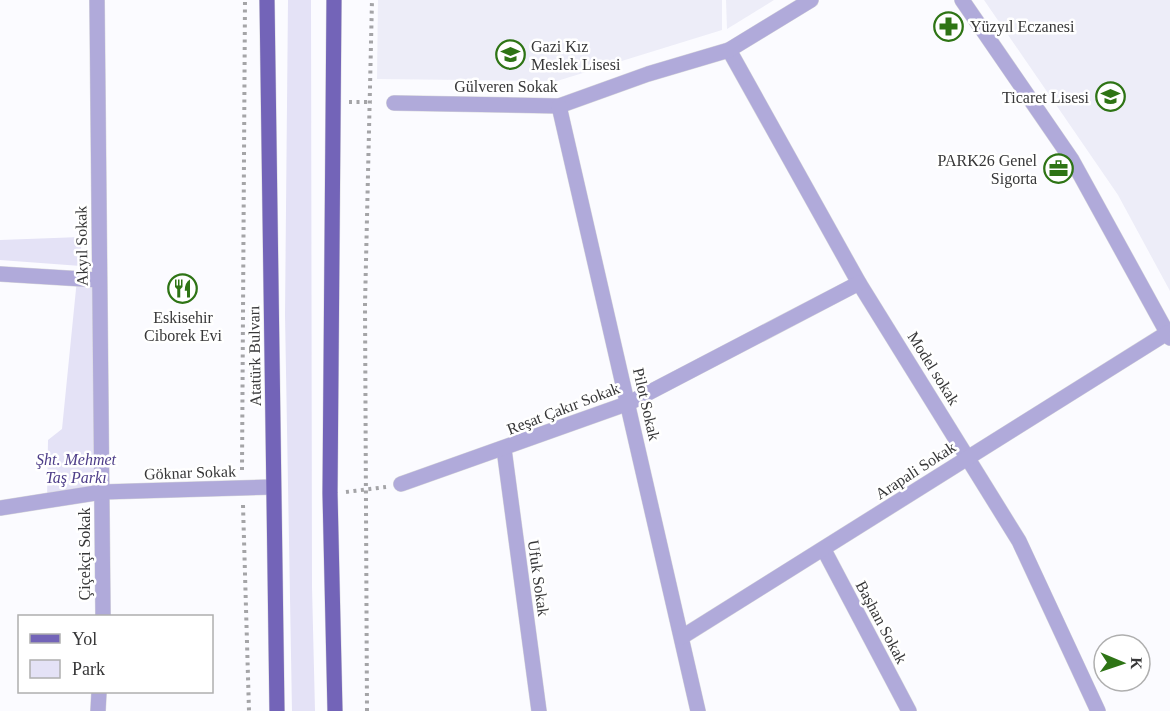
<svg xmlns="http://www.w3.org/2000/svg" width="1170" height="711" font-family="'Times New Roman',serif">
<rect width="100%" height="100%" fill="#fbfbff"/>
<!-- built -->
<g fill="#ededf8">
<path d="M378,0H722V30L557,81L377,79Z"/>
<path d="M726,0H774L727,29Z"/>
<path d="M984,0H1170V291L1118,195Z"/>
</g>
<!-- green -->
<g fill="#e4e2f6">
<path d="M288,0H311L312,587L315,711H292L285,315Z"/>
<path d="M81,237V266L0,260V240Z"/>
<path d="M77,279L99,280L102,492L47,501L48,440L62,429Z"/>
</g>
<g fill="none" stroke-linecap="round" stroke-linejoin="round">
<defs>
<g id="street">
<path d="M97,0L103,616"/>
<path d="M962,0L1072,160L1170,338"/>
<path d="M729,50L859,283L1019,541L1098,711"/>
<path d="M394,103L559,106L648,74L729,50L811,0"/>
<path d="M559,106L698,711"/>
<path d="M0,274L99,280"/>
<path d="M504,449L539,711"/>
<path d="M401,484L629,403L859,283"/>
<path d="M0,508L102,492L273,487"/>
<path d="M824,550L909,711"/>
<path d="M682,637L1167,333"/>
<path d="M98,711L99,692"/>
</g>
<g id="primary">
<path d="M267,0L277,711"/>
<path d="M334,0L330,493L335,711"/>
</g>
</defs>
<!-- street casing -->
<use href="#street" stroke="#d8d8db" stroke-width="16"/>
<!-- primary casing -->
<use href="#primary" stroke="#d8d8db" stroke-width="16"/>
<!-- path -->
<g stroke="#a4a4a7" stroke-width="4" stroke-dasharray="3 4.5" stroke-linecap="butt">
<path d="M349,102H372"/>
<path d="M242,470L245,0"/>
<path d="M346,492L386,487"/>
<path d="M243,505L249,711"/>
<path d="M367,711L365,305L372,0"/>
</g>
<!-- street -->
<use href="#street" stroke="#b0aada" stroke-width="15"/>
<!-- primary -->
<use href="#primary" stroke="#7364b8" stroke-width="15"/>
</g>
<!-- icons -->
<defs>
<symbol id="pharmacy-ring" viewBox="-11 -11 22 22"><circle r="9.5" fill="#fff" stroke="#2e7415" stroke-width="1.5"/><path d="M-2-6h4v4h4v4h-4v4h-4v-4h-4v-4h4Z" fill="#2e7415"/></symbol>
<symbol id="school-ring" viewBox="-11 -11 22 22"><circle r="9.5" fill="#fff" stroke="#2e7415" stroke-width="1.5"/><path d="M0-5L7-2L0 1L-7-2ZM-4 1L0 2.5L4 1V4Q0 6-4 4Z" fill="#2e7415"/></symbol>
<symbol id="office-ring" viewBox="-11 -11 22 22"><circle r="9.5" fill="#fff" stroke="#2e7415" stroke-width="1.5"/><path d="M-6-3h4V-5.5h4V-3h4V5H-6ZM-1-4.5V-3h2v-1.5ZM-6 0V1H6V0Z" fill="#2e7415"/></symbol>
<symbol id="restaurant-ring" viewBox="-11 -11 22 22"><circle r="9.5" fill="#fff" stroke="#2e7415" stroke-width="1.5"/><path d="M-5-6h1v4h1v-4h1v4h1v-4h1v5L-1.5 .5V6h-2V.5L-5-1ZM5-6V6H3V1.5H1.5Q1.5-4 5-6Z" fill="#2e7415"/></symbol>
</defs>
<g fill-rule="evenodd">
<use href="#pharmacy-ring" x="932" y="10" width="33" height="33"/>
<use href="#school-ring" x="494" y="38" width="33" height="33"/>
<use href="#school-ring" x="1094" y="80" width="33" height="33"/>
<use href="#office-ring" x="1042" y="152" width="33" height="33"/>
<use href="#restaurant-ring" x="166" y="272" width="33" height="33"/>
</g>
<g text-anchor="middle" stroke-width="5" stroke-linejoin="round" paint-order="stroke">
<!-- poi labels -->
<g font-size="16" fill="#373738" stroke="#fff" text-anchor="start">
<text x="970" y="32">Yüzyıl Eczanesi</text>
<text x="531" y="52">Gazi Kız<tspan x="531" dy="18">Meslek Lisesi</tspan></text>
<text x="1089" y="103" text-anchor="end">Ticaret Lisesi</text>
<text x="1037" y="166" text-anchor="end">PARK26 Genel<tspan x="1037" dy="18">Sigorta</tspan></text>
<text x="183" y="323" text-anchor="middle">Eskisehir<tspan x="183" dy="18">Ciborek Evi</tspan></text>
</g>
<!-- street labels -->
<g font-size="16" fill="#373738" stroke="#fff">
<text x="506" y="92">Gülveren Sokak</text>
<text transform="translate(81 246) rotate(-91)" y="6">Akyıl Sokak</text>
<text transform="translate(254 356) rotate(-91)" y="6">Atatürk Bulvarı</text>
<text transform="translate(934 368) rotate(58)" y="6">Model sokak</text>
<text transform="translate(647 404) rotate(77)" y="6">Pilot Sokak</text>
<text transform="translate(563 408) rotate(-21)" y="6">Reşat Çakır Sokak</text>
<text transform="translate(915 470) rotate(-33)" y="6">Arapali Sokak</text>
<text transform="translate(190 472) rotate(-2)" y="6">Göknar Sokak</text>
<text transform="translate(84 554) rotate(-90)" y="6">Çiçekçi Sokak</text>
<text transform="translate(539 578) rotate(82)" y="6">Ufuk Sokak</text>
<text transform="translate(882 622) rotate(62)" y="6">Başhan Sokak</text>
</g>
<!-- park labels -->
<g font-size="16" font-style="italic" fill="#4e3e89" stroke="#fff">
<text x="76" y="465">Şht. Mehmet<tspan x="76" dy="18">Taş Parkı</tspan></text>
</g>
</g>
<!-- legend -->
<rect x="18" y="615" width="195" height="78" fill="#ffffff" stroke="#afafaf" stroke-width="1.5"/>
<rect x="30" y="634" width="30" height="9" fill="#7364b8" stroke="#afafaf" stroke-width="1.5"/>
<text x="72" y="645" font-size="18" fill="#373738">Yol</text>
<rect x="30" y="660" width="30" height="18" fill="#e4e2f6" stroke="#afafaf" stroke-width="1.5"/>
<text x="72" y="675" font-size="18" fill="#373738">Park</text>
<!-- north arrow -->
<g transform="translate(1122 663) rotate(92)"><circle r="28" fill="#ffffff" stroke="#afafaf" stroke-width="1.5"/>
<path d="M0-4.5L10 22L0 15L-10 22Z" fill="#2e7415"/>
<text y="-9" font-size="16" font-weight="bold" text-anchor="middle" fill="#373738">K</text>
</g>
</svg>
